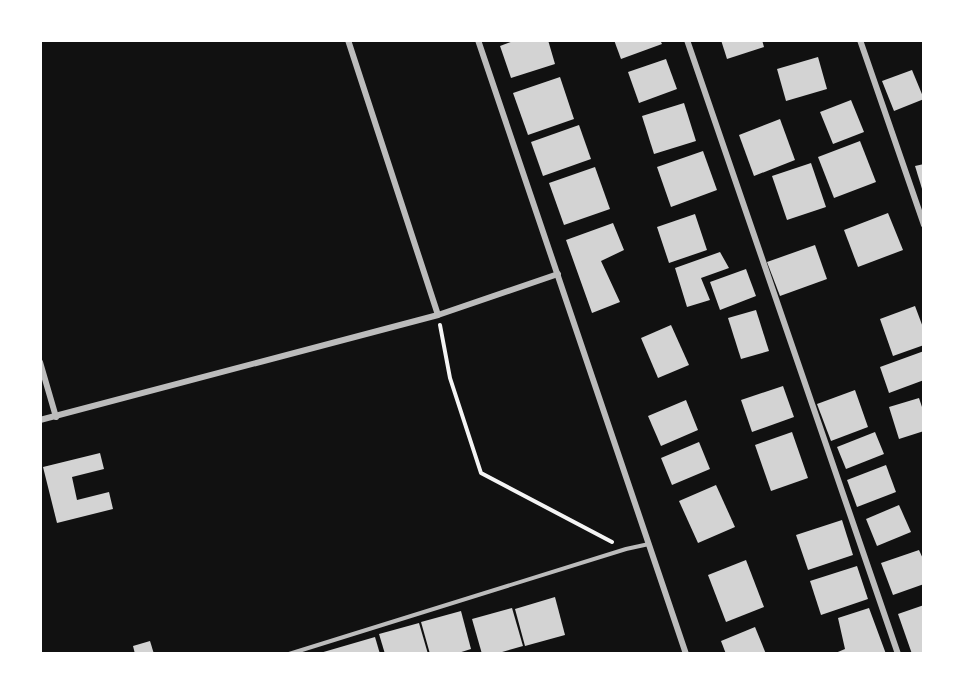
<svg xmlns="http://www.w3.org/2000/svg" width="964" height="694" font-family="'IBM Plex Sans',sans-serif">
<rect width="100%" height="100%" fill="#111"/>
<!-- building -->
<g fill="#d3d3d3">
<path d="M516,40H548L555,64L511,78L500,46Z"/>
<path d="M614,40H660L662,44L621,59Z"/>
<path d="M721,40H762L764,47L727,59Z"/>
<path d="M818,57L827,89L786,101L777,69Z"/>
<path d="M666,59L677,89L639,103L628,72Z"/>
<path d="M912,70L924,99L894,111L882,81Z"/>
<path d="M560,77L574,119L528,135L513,93Z"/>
<path d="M851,100L864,132L833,144L820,112Z"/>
<path d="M684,103L696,141L654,154L642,116Z"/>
<path d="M780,119L795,160L754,176L739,135Z"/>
<path d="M579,125L591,159L543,176L531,142Z"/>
<path d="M860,141L876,182L834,198L818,157Z"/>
<path d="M703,151L717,190L671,207L657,167Z"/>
<path d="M811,163L826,207L787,220L772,176Z"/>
<path d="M924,164V192H923L915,166Z"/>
<path d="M595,167L610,209L564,225L549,183Z"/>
<path d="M888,213L903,250L858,267L844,230Z"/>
<path d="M695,214L707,250L669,263L657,227Z"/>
<path d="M613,223L624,250L601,261L620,302L592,313L566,240Z"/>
<path d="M815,245L827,279L780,296L767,262Z"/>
<path d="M720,252L729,268L701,278L710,300L687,307L675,268Z"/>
<path d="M746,269L756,296L720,310L710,282Z"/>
<path d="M915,306L924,330V345L893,356L880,319Z"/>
<path d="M756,310L769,351L741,359L728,318Z"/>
<path d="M671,325L689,365L658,378L641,338Z"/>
<path d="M924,351V380L889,393L880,367Z"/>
<path d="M783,386L794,417L752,432L741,400Z"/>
<path d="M855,390L868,427L831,441L817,404Z"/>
<path d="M919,398L924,413V431L899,439L889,407Z"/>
<path d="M686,400L698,430L661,446L648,416Z"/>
<path d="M792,432L808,478L771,491L755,445Z"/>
<path d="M875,432L884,454L846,469L837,447Z"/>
<path d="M699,442L710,469L672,485L661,458Z"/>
<path d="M100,453L104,469L72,477L77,500L109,492L113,509L57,523L43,467Z"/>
<path d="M886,465L896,492L857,507L847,480Z"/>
<path d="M716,485L735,527L698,543L679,501Z"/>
<path d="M899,505L911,532L877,546L866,519Z"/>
<path d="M842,520L853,555L808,570L796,535Z"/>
<path d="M919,550L924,561V584L893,595L881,563Z"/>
<path d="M746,560L764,607L726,622L708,575Z"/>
<path d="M857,566L868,599L821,615L810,581Z"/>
<path d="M555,597L565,635L525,646L515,609Z"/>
<path d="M924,605V653L912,654L898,614Z"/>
<path d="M512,608L523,646L495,654H482L472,619Z"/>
<path d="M869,608L886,654H833L845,649L838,618Z"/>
<path d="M461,611L471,649L455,654H430L421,622Z"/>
<path d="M419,623L428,654H385L379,634Z"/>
<path d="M755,627L766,654H726L721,641Z"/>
<path d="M375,637L380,654H320V653Z"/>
<path d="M150,641L154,654H135L133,646Z"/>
</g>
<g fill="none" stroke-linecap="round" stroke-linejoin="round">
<!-- path -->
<path stroke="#f5f5f5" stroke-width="4" d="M440,325L450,378L481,473L612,542"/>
<!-- service -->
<path stroke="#bcbcbc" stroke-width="4" d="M289,654L626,549L649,544"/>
<!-- minor -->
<g stroke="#bcbcbc" stroke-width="6">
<path d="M348,40L438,315"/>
<path d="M478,40L686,654"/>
<path d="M687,40L898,654"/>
<path d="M860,40L924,225"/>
<path d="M40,362L56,417"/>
<path d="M40,420L438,315L558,274"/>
</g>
</g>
<!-- border -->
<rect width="964" height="694" fill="none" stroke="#ffffff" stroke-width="84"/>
</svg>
